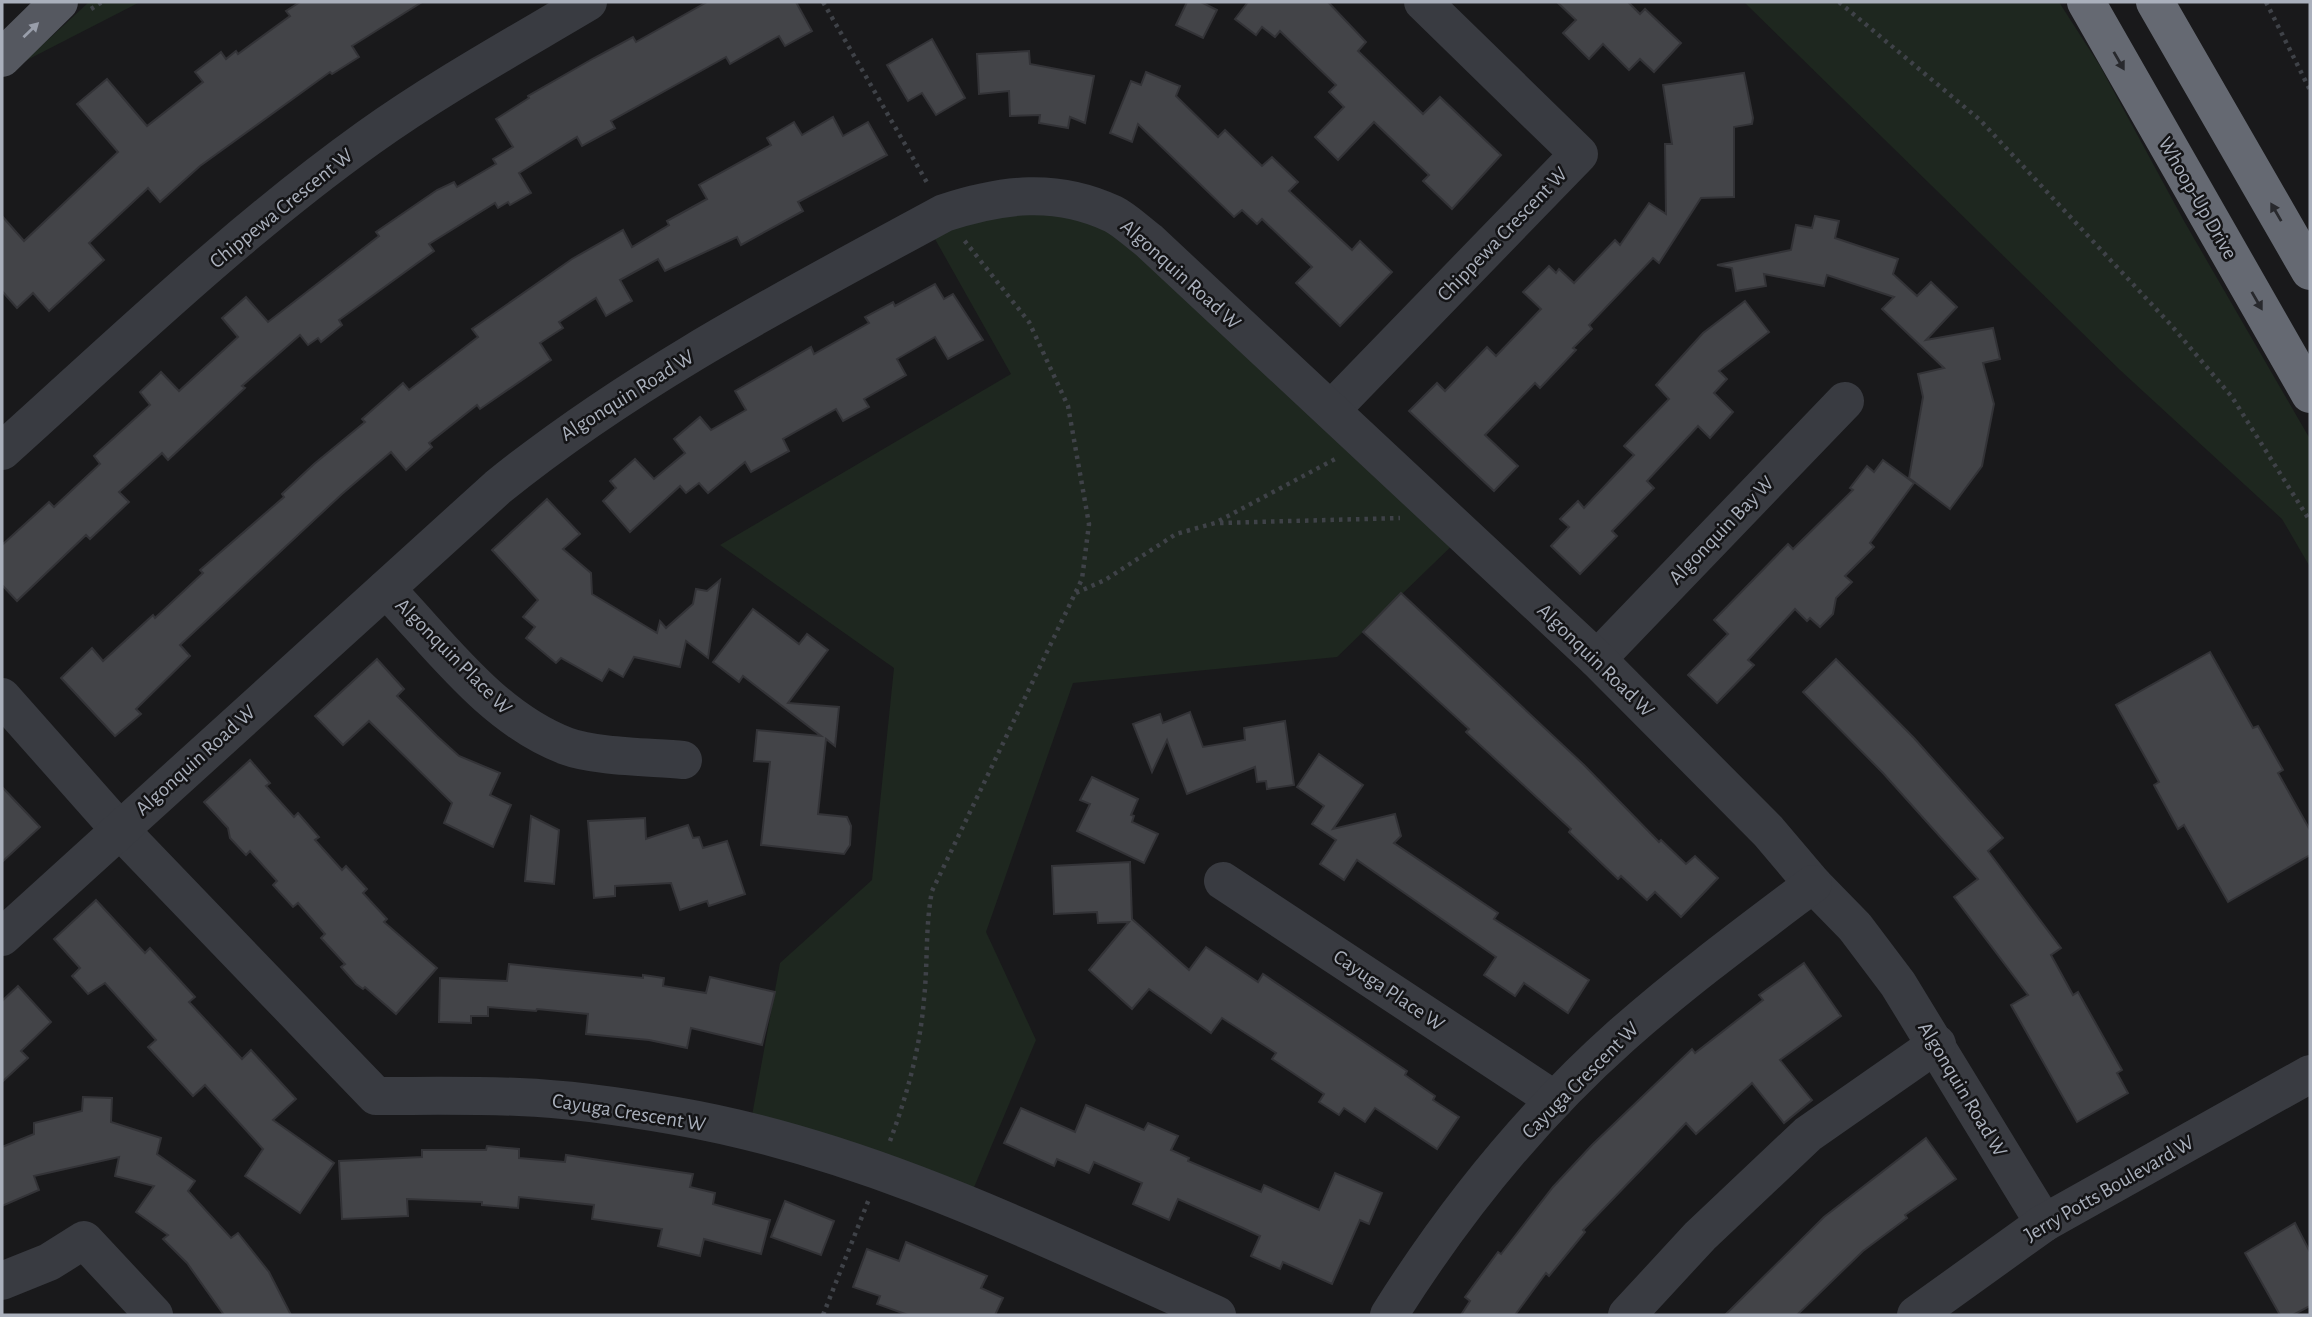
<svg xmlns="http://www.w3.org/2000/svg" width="2312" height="1317" font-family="'Alegreya Sans',sans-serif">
<rect width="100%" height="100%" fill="#19191b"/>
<!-- green -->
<g fill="#1e271f">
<path d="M89,2H140L25,61Z"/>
<path d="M1744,2H2059L2100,66L2184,221L2310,439V567L2282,519L2120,370Z"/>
<path d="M1075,201L1464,534L1337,657L1073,683L986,932L1036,1040L967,1204L749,1132L780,963L872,880L894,668L720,545L1011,374L926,223Z"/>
</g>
<!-- building -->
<g fill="#434448" stroke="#333337" stroke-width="2">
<path d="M300,2H422L352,46L359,57L332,74L330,72L200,166L160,202L148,188L89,243L104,260L49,311L33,293L17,308L2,291V216L24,241L118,152L77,104L107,79L147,126L203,82L195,72L221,52L226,59L236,51L238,54L290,16L286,11Z"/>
<path d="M707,2H796L812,31L785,46L779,36L730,64L726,57L611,121L615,128L582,146L577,137L519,173L531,193L510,205L508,202L498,208L495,203L429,244L434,251L339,320L342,325L321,342L318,338L308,345L300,335L242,386L245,388L168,460L162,453L119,492L129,502L90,539L86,535L17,601L2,585V545L49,502L54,507L100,464L94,456L150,405L140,392L161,372L179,391L238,337L222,318L246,297L268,322L379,236L376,232L437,190L454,182L457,187L496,164L493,159L513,147L496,119L529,98L528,96L594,58L633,37L636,42Z"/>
<path d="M1187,2H1201L1217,10L1203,38L1176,25Z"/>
<path d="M1248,2H1328L1366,42L1358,51L1423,114L1440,97L1501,155L1452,209L1423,181L1429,175L1374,122L1338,160L1315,137L1344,107L1329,92L1336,85L1280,31L1275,37L1262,27L1256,35L1235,19Z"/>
<path d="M1557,2H1628L1640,14L1645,9L1681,43L1654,72L1640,59L1629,70L1603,44L1589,59L1563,33L1576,20Z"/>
<path d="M932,39L965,98L936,115L922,93L908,101L887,65Z"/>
<path d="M1029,51L1030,64L1094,76L1085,123L1070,117L1068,128L1039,123L1040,115L1010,116L1009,91L979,94L977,54Z"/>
<path d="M1146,72L1180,86L1176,96L1218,137L1225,130L1262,166L1272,157L1298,182L1289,191L1352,250L1360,241L1392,272L1340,326L1296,283L1312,267L1262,219L1257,224L1242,210L1234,217L1138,124L1132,142L1110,133L1131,81L1141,85Z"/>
<path d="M1744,73L1753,118L1752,124L1734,127V197L1701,198L1659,263L1653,258L1589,325L1592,329L1573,348L1576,350L1540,388L1535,383L1485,435L1518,466L1494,491L1409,411L1437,383L1445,391L1487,347L1496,356L1541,309L1523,292L1549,266L1556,273L1559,269L1574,283L1615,240L1620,245L1649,203L1666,214L1665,144H1672L1663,85Z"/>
<path d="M833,117L843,136L868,122L887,155L798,202L803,211L741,245L737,237L665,271L658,259L620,280L632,301L606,316L596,298L559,322L563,328L540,343L551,360L480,409L477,405L429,443L432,447L406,470L391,452L342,494L180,645L190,656L136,709L141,714L115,736L61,678L92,648L103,661L153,615L155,618L203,573L200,570L284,497L282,494L314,464L365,422L362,419L403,383L409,390L478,337L472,329L572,259L623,230L632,247L669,225L667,221L707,199L699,185L771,145L767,138L794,122L802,135Z"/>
<path d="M1815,216L1839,221L1835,238L1898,259L1893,274L1917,296L1931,282L1957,307L1926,340L1993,328L2000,359L1983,363L1994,404L1982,466L1950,509L1909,478L1923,397L1918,374L1944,368L1882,309L1894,297L1827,275L1824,286L1764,274L1766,286L1736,291L1732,268L1717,265L1791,250L1796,225L1812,228Z"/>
<path d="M935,284L944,299L953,294L983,340L948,359L935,337L897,359L906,375L864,399L869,407L843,421L836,409L783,439L789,451L751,472L745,462L708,493L699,483L686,493L680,486L630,532L603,501L616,488L610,481L635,459L654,479L685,453L674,439L700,417L711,430L746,410L735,391L811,347L814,354L869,323L865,317L893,302L895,306Z"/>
<path d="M1745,301L1769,332L1719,371L1727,379L1714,393L1733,412L1710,438L1698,426L1647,481L1654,488L1612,531L1617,536L1580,574L1551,546L1569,527L1560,519L1578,501L1584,508L1634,455L1624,446L1669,399L1656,385L1703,333Z"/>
<path d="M1883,460L1914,483L1870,543L1874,547L1845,576L1852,582L1836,598L1833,614L1820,627L1810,618L1807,621L1795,609L1748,660L1754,665L1717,703L1688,675L1728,634L1714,620L1788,544L1793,549L1853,490L1850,488L1867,466L1874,472Z"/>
<path d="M547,499L580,534L563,549L591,573L592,594L657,633L660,621L666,628L693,604L696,589L707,591L720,580L708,658L686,641L680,667L634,657L623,677L609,669L602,681L561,658L556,663L526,638L535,627L523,617L538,600L492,550Z"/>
<path d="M1401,593L1584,765L1659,842L1661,840L1686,864L1695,856L1718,878L1681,917L1655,892L1647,900L1621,876L1618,879L1569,832L1571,829L1466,732L1469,729L1363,632Z"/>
<path d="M753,609L799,644L807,634L828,650L788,703L839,707L835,746L826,739L818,814L847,817L851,826L850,845L844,854L761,845L770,762L754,761L757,730L821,736L743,676L739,682L713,662Z"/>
<path d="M2210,652L2253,728L2258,726L2283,770L2278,773L2310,830V855L2228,902L2184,825L2178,829L2154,785L2159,782L2116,705Z"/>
<path d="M377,659L404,689L397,696L437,736L459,756L500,773L490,795L511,805L493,847L444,823L452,803L369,721L343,745L315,716Z"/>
<path d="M1836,659L1914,738L2003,838L1988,851L2061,948L2051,955L2073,995L2078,992L2122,1070L2117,1073L2128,1093L2077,1122L2011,1005L2028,995L1954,897L1978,879L1883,773L1803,692Z"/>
<path d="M1190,712L1203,747L1245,740L1244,728L1285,721L1294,785L1267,789L1266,781L1257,782L1255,767L1187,794L1167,740L1152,772L1133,724L1160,714L1163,723Z"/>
<path d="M1319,754L1363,785L1333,829L1395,814L1401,836L1394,843L1498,913L1494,919L1589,980L1568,1013L1524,983L1515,996L1484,975L1496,957L1357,860L1344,880L1320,864L1336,840L1312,824L1324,806L1297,787Z"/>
<path d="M250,760L270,783L266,786L294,817L298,813L319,837L315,840L342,870L346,866L367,889L363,893L387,919L384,922L437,968L396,1014L365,987L363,989L356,984L341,967L345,964L321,938L325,934L298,903L293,907L273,885L277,881L250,851L246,855L230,838L228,828L204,802Z"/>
<path d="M1092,777L1138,799L1131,815L1134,816L1132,822L1158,834L1144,863L1077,831L1090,804L1080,800Z"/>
<path d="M2,787L40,827L2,862Z"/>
<path d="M531,816L559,830L554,884L525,881Z"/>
<path d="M645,818L646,839L688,825L693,838L699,837L703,848L727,841L745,894L709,906L707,901L680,910L671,883L615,886V896L594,898L588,821Z"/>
<path d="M1130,862L1132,919L1189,970L1206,947L1258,982L1263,974L1407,1071L1405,1075L1435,1096L1433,1100L1459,1117L1437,1149L1375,1108L1365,1122L1344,1108L1339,1115L1319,1102L1324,1094L1272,1059L1276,1053L1222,1018L1211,1033L1149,989L1132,1009L1089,970L1129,922L1098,923L1097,912L1054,914L1052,866Z"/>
<path d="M96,900L145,953L150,948L174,974L195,997L189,1002L242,1059L251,1050L296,1099L273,1120L334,1163L300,1213L245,1176L263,1149L205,1085L193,1096L148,1047L156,1040L105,983L88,994L72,976L80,968L54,939Z"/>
<path d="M1804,963L1841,1016L1780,1060L1812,1100L1784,1123L1752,1083L1696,1134L1686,1123L1583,1230L1585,1232L1549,1276L1546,1273L1515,1315H1461L1470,1301L1465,1297L1498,1252L1501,1254L1553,1187L1592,1145L1692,1049L1695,1053L1763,1000L1759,995Z"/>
<path d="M509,964L643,978V975L664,978L663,986L706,993L710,977L775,992L762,1045L691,1028L687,1048L649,1040L586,1034L588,1014L537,1009L536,1011L488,1007V1016H471V1023L439,1022L440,978L507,981Z"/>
<path d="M18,986L51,1022L21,1051L28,1058L2,1082V1001Z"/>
<path d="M83,1097L112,1098L111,1122L161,1138L157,1154L195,1181L188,1191L231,1238L238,1233L269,1272L291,1315H224L187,1263L163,1239L168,1235L136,1212L154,1186L115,1176L119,1157L34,1176L39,1190L2,1206V1147L34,1134V1123L82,1111Z"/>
<path d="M1086,1105L1144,1130L1148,1123L1178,1136L1171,1150L1189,1158L1188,1161L1261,1192L1264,1185L1319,1210L1335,1173L1382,1193L1369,1224L1360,1220L1332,1284L1283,1262L1280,1269L1251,1256L1260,1236L1243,1228L1178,1199L1169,1220L1133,1204L1142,1183L1094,1162L1089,1173L1057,1159L1054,1166L1004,1143L1021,1108L1075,1132Z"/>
<path d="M1926,1138L1956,1179L1905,1215L1907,1218L1863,1251L1797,1315H1725L1824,1217Z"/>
<path d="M487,1146L519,1149V1158L565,1162L566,1155L693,1174L690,1187L715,1193L713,1204L770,1220L761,1254L704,1239L700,1256L658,1246L662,1229L592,1219L594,1205L519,1197L518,1208L482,1205V1202L407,1199L408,1216L342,1219L339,1161L422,1157V1150H486Z"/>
<path d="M785,1201L834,1221L821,1255L771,1237Z"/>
<path d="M2295,1223L2310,1252V1306L2293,1315H2280L2245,1253Z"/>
<path d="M906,1242L987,1276L981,1288L1003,1298L995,1315H908L877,1304L880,1296L853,1287L867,1249L899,1261Z"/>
</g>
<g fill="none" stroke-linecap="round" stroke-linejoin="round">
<!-- path -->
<g stroke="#3f4248" stroke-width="4.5" stroke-dasharray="3.5 5" stroke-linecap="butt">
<path d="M823,2L929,186"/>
<path d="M1839,2L1980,120L2171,325L2232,397L2310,521"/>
<path d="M2266,2L2310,90"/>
<path d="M91,9L102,2"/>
<path d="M1220,523L1400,518"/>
<path d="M1076,593L1105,580L1176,534L1215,523L1337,458"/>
<path d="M890,1141C907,1095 920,1049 924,999C928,963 925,928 932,891L1082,579L1089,524L1068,406L1029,322L964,240"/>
<path d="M823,1315L869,1199"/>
</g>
<!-- minor -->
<g stroke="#393b41" stroke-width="38">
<path d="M1331,410L1579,154L1423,2"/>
<path d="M2,451C121,344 237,232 368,138C438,88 514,46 588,2"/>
<path d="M386,589C440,645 492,718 566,746C595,757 651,757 683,760"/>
<path d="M1597,659L1845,401"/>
<path d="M2,697L118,828L376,1096C423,1096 471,1095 519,1097C571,1099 625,1107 676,1116C867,1149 1042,1237 1217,1315"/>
<path d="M1223,881L1555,1100"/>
<path d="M2,937L498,487C634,377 791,296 944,213C1002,194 1056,187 1113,214C1125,220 1137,232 1148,240L1597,659L1768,831L1813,884L1855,927L1898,984L2044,1223"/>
<path d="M2,1281L49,1262L84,1240L154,1315"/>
<path d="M1389,1315C1453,1213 1531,1116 1622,1035C1683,981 1748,933 1813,884"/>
<path d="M1627,1315L1700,1236L1808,1134L1937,1044"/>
<path d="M1916,1315L2044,1223L2310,1074"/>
</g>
<!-- major -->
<path stroke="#555860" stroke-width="38" d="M2,58L59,2"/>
<!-- highway -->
<g stroke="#656972" stroke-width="38">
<path d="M2086,2L2310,394"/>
<path d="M2155,2L2310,271"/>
</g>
</g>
<!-- one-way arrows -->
<defs><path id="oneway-solid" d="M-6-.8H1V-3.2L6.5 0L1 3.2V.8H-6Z" transform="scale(1.75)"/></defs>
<use fill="#999eaa" href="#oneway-solid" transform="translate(31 30) rotate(-44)"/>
<g fill="#28292d">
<use href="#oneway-solid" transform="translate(2119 61) rotate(60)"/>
<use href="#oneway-solid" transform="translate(2276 212) rotate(-120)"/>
<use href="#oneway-solid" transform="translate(2257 301) rotate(60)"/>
</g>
<g text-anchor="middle" stroke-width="5" stroke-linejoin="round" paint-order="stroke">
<!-- street labels -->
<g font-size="21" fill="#aab0bc" stroke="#141416">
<text transform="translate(2198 198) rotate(60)" y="7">Whoop-Up Drive</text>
<text transform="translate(281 208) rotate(-39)" y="7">Chippewa Crescent W</text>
<text transform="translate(1502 234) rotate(-46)" y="7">Chippewa Crescent W</text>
<text transform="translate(1181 274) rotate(42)" y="7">Algonquin Road W</text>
<text transform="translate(627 395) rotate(-32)" y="7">Algonquin Road W</text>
<text transform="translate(1721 530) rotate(-46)" y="7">Algonquin Bay W</text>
<text transform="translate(454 656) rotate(45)" y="7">Algonquin Place W</text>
<text transform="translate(1596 660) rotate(44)" y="7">Algonquin Road W</text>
<text transform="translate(195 760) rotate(-42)" y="7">Algonquin Road W</text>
<text transform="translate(1389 990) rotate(34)" y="7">Cayuga Place W</text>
<text transform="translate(1580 1080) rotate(-45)" y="7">Cayuga Crescent W</text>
<text transform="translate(1963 1089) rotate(59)" y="7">Algonquin Road W</text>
<text transform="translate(629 1112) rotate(9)" y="7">Cayuga Crescent W</text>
<text transform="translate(2109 1188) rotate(-30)" y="7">Jerry Potts Boulevard W</text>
</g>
</g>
<!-- border -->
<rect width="2312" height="1317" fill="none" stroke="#aab0bc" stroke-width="7"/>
</svg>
